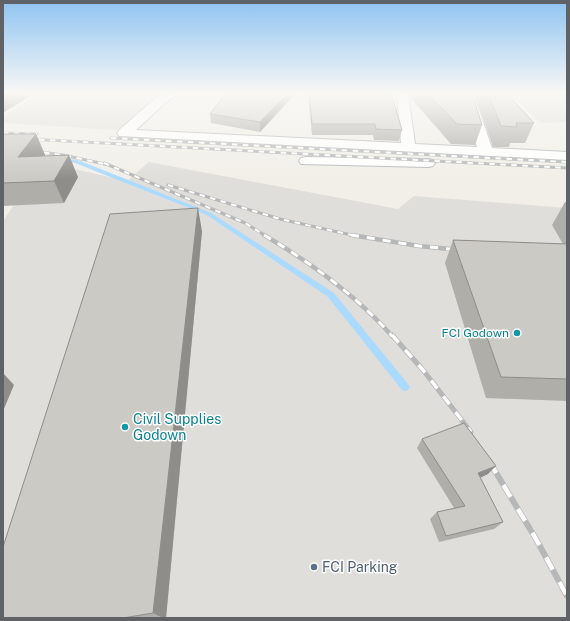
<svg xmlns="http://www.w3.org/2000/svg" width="570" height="621" font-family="'Public Sans',sans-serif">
<rect width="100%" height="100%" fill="#f1efe8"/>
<!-- industrial -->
<path fill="#e0deda" d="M43,162L127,181L149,162L398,209L414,196L567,208V618H3V221Z"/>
<!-- education -->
<g fill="#e1ded6">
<path d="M25,93H172L116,130L3,123V117L34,96Z"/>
<path d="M509,93H567V122L541,123Z"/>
</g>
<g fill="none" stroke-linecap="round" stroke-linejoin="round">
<!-- stream -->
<path fill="#aadaff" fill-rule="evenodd" d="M62,158L78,160L211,213L334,293L408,384L410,387L408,390L405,391L402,390L328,297L207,215L75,163L60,161L59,160Z"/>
<defs>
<g id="minor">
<path d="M166,93H180L165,103L136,130L401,143L397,93H408L415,144L477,147L462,93H473L492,148L567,152V160L119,136L117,133L119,130L157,97Z"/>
<path d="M306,157L428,159L433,160L435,163L433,166L428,167L301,164L299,161L301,158Z"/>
</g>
</defs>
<!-- minor casing -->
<use href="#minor" stroke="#b5b8bc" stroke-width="2"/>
<!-- minor -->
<use href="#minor" fill="#fff" fill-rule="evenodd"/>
<defs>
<g id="rail-far3">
<path d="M3,133L37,134"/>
<path d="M111,138L567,162"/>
<path d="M28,139L567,168"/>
<path d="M33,151L63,155L109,165"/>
<path d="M104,163L245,223L266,236"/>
<path d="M168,185L280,219L356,236"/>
</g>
<g id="rail-far2">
<path d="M264,235C311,263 356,295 392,336"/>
<path d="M351,235L419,246L460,250"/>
</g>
<g id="rail-far1">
<path d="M392,335L423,370L471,432"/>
<path d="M488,459L490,462"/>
</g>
<path id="rail" d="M489,461L536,539L567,596"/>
</defs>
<!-- rail-far3 casing -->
<use href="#rail-far3" stroke="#b6b7b8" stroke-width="3"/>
<!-- rail-far2 casing -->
<use href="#rail-far2" stroke="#b6b7b8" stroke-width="4.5"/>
<!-- rail-far1 casing -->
<use href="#rail-far1" stroke="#b6b7b8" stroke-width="5"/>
<!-- rail casing -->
<use href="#rail" stroke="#b6b7b8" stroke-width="6"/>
<!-- rail-far3 -->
<use href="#rail-far3" stroke="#fff" stroke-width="2" stroke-dasharray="5.5" stroke-linecap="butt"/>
<!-- rail-far2 -->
<use href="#rail-far2" stroke="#fff" stroke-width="3" stroke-dasharray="8" stroke-linecap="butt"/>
<!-- rail-far1 -->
<use href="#rail-far1" stroke="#fff" stroke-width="3.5" stroke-dasharray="10" stroke-linecap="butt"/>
<!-- rail -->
<use href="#rail" stroke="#fff" stroke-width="4.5" stroke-dasharray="14" stroke-linecap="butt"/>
</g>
<!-- wall -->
<g fill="#afaea9">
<path d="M308,93H391L402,130L399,141L374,140L373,135H312Z"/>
<path d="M409,93H472L482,125L475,145L451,144L410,97Z"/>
<path d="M474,93H512H507L534,123L525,143H510L509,147H493Z"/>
<path d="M295,94L260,132L211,123L210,114Z"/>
<path d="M3,134H36L45,155V156L78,177L64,203L3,206Z"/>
<path d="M565,202H567V401L486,398L445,263L453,240L563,244L552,225Z"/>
<path d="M202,231L166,618H3Z"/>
<path d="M422,439L488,474L480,478L503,522L494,529L439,542L430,519L437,512L454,508L417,448Z"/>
</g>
<!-- shaded-wall -->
<g fill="#8f8d8a">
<path d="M3,93H35L3,113Z"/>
<path d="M288,93H295V94L260,132V122Z"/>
<path d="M36,134L45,155L29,178L18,157Z"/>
<path d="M69,155L78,177L64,203L54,181Z"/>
<path d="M198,208L202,231L166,618H163L153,613Z"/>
<path d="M3,373L14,385L3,411Z"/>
<path d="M496,466L488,474L470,482L478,473Z"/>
</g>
<!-- building -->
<g fill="#cccac5" stroke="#8f8d8a">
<path d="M226,93H288L260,122L210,114Z"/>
<path d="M309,93H391L402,130L376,129L375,124H312Z"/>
<path d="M427,93H472L482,125L457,124Z"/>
<path d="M488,93H506L534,123H516L517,127L501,126Z"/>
<path d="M3,134H36L18,157L69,155L54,181L3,183Z"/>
<path d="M198,208L153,613L123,618H3V547L110,214Z"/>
<path d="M453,240L567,244V379L501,377Z"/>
<path d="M464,423L496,466L478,473L503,522L446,536L437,512L465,506L422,439Z"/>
</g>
<!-- sky -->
<linearGradient id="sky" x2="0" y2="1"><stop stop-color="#8fc3f1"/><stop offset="0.52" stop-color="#f9f8f5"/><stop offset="1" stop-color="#f9f8f5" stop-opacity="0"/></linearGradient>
<rect width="570" height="179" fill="url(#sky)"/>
<!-- markers -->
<g fill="#0f9aa8" stroke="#fff" stroke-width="1.5">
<circle cx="517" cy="333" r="4"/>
<circle cx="125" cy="427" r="4"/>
</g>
<circle fill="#5c6f8a" stroke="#fff" stroke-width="1.5" cx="314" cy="567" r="4"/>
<g text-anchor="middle" stroke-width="3" stroke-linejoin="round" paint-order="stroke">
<!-- culture labels -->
<g font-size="12" fill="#0d838f" stroke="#fff" text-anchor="end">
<text x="509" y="337">FCI Godown</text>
</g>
<!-- near-culture labels -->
<g font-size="14" fill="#0d838f" stroke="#fff" text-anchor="start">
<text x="133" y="424">Civil Supplies<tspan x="133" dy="16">Godown</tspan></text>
</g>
<!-- near-service labels -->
<g font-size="14" fill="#4e5e75" stroke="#fff" text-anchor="start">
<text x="322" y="572">FCI Parking</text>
</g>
</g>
<!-- border -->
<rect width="570" height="621" fill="none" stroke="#5f6368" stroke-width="8"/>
</svg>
